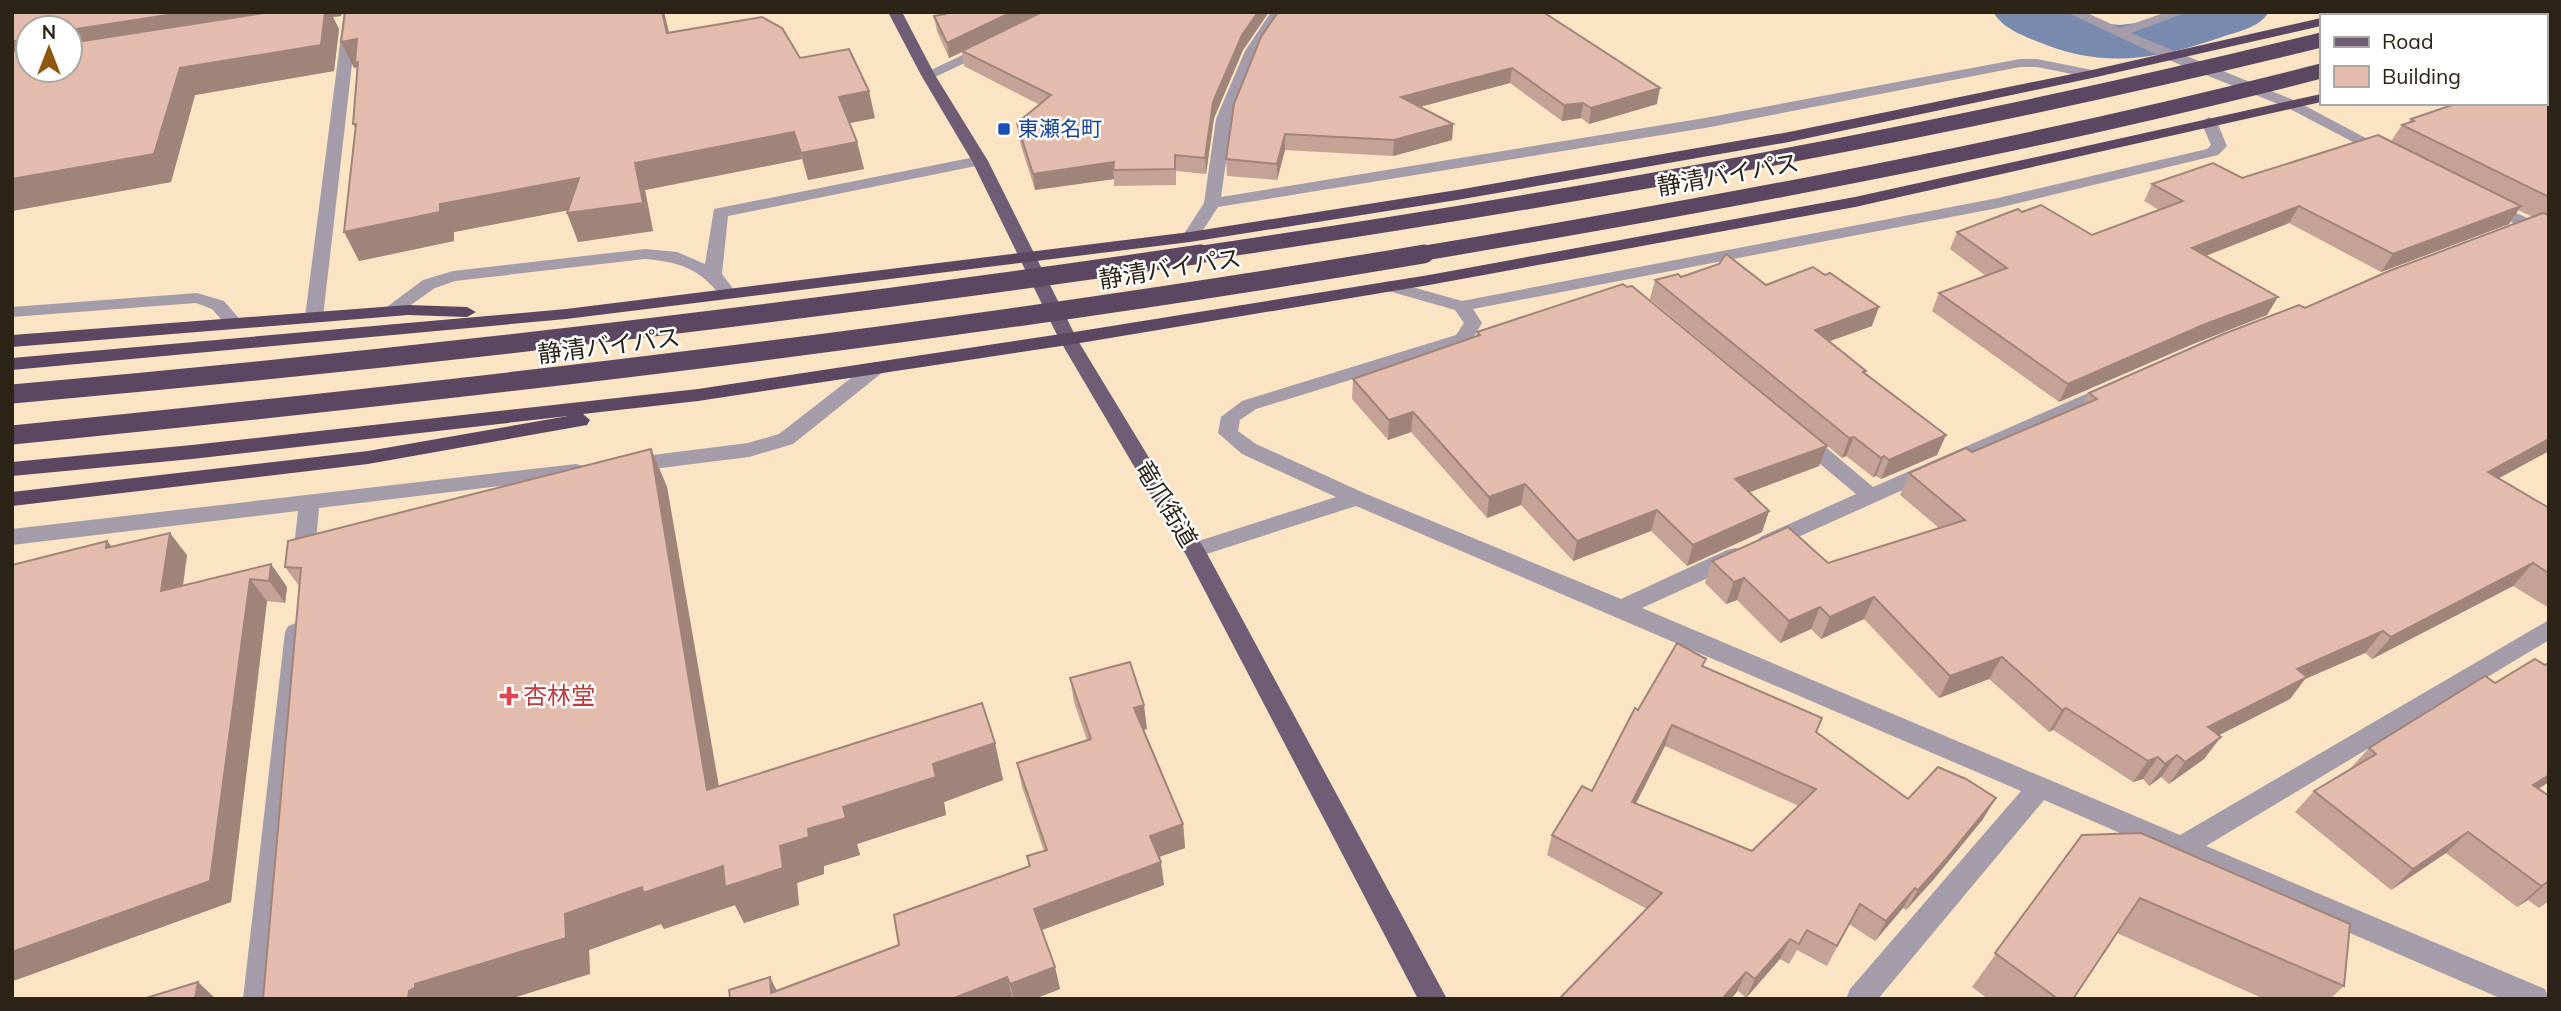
<svg xmlns="http://www.w3.org/2000/svg" width="2561" height="1011" font-family="Mulish,'Noto Sans JP',sans-serif">
<rect width="100%" height="100%" fill="#fae4c3"/>
<g fill="none" stroke-linecap="round" stroke-linejoin="round">
<!-- river -->
<path fill="#788aae" fill-rule="evenodd" d="M1993,12H2067L2097,23L2120,25L2153,21L2181,12H2269C2258,29 2238,31 2219,38C2153,60 2103,69 2036,41C2019,34 2003,28 1993,12Z"/>
<!-- minor -->
<g fill="#a59ca9" fill-rule="evenodd">
<path d="M344,12H358L323,317L314,322L305,317Z"/>
<path d="M1271,12H1285L1259,51L1232,119L1221,197L1705,118L2020,59H2037L2092,70L2099,74L2092,78L2037,67H2020L1705,128L1218,207L1196,241H1184L1182,237L1204,203L1216,119L1245,51Z"/>
<path d="M2066,12H2085L2120,28L2167,12H2188L2131,33L2298,102L2392,152L2384,157L2378,155L2288,108L2166,59Z"/>
<path d="M987,43L992,44V50L933,78L928,79L921,75Z"/>
<path d="M2549,60V69L2545,70V61Z"/>
<path d="M2209,117L2217,122L2227,146L2218,155L1998,208L1473,309L1482,323L1470,343L1256,409L1240,420L1238,431L1256,444L1364,493L1621,599L1727,550L1735,548L1743,550L1746,556L1743,562L1642,608L2180,835L2549,620V640L2206,846L2545,989L2549,999H2502L2044,800L1878,999H1846L1850,989L2021,791L1356,506L1194,558L1186,555L1183,550L1186,545L1336,497L1242,454L1218,433L1221,417L1242,401L1456,335L1464,323L1455,310L1385,290L1382,286L1385,282L1391,281L1462,301L1998,198L2207,149L2211,145L2201,122Z"/>
<path d="M980,156L988,161L986,164L728,216L722,274L737,294L734,298H722C701,269 680,262 645,259L455,281L435,288L395,316H383L380,312L423,280L453,271L645,249L677,252L705,264L714,209Z"/>
<path d="M2488,200L2549,228V240L2482,208L2480,205Z"/>
<path d="M197,293L224,301L243,323L240,327H228L212,309L196,303L12,317V307Z"/>
<path d="M876,362L885,368L883,372L793,444L749,457L629,472L622,470L619,465L622,460L629,458L748,443L779,434L869,364Z"/>
<path d="M2109,384L2116,386L2119,390L2116,394L1776,547L1768,550L1760,547L1757,542L1760,537L1856,494L1795,443L1792,438L1795,433H1809L1873,487Z"/>
<path d="M576,464L583,466L586,471L583,476L319,508L314,565L311,571L303,573L295,571L292,565L298,511L12,545V529Z"/>
<path d="M296,623L304,626L307,632L271,999H243L285,632L288,626Z"/>
</g>
<!-- major -->
<path fill="#6e5d75" fill-rule="evenodd" d="M888,12H902L935,75L988,161L1077,339L1205,550L1447,999H1418L1184,551L1059,339L972,161L921,75Z"/>
<!-- highway -->
<g fill="#5b4762" fill-rule="evenodd">
<path d="M2350,12H2373L2367,16H2344Z"/>
<path d="M2415,12H2437L2432,16H2410Z"/>
<path d="M2528,12H2548L2543,16H2523Z"/>
<path d="M2321,18V26L2092,78L1789,142L1457,200L1190,242L566,319L12,370V358L566,309L1190,232L1457,190L1789,132L2092,70Z"/>
<path d="M2549,30V38L2545,39V31Z"/>
<path d="M2321,94V102L1855,207L1429,285L1068,345L698,401L583,414L590,420L587,425L368,464L12,506V492L368,451L568,416L192,459L12,476V462L192,445L698,389L1068,333L1429,275L1855,197Z"/>
<path d="M408,305L467,307L476,312L467,317L408,315L12,347V335Z"/>
</g>
<!-- highway-bridge-far1 -->
<g stroke="#5b4762" stroke-width="15">
<path d="M1189,255C1569,199 1948,132 2321,40"/>
<path d="M1413,255C1717,204 2022,148 2321,71"/>
</g>
<!-- highway-bridge -->
<g stroke="#5b4762" stroke-width="19">
<path d="M12,394C409,359 806,312 1201,254"/>
<path d="M12,435C484,388 956,333 1424,254"/>
</g>
</g>
<!-- wall -->
<g fill="#c4a296" fill-rule="evenodd">
<path d="M12,12L341,16L333,17L339,29L334,71L195,95L171,182L12,211ZM28,28L70,70H28Z"/>
<path d="M664,12L669,32L800,58L875,118L850,123L857,142L864,169L808,180L802,159L645,190L653,231L578,242L568,210L454,232V241L359,261L355,129L353,124L357,67L354,68Z"/>
<path d="M938,12H1269L1243,50L1214,118L1206,174L1176,171V185L1114,186V179L1035,190L1019,139L1017,123L1040,105L964,66L962,52L949,58L937,31L934,16L939,15Z"/>
<path d="M1543,12L1657,104L1589,124L1581,118L1562,121L1510,83L1420,107L1453,124L1452,140L1393,156L1285,150L1277,180L1227,176L1226,159Z"/>
<path d="M2549,73V451L2498,478L2549,508V608L2513,586L2372,659L2365,653L2305,679L2290,699L2219,735L2204,759L2169,784L2161,777L2149,786L2143,779L2133,782L2053,730L2049,732L1989,679L1939,698L1864,619L1821,639L1811,629L1780,643L1737,600L1726,604L1705,583L1712,561L1828,563L1939,528L1900,495L1909,473L1972,452L2084,404L2089,393L2533,217L2518,210L2509,224L2381,272L2289,223L2206,256L2267,315L2193,344L2059,402L1932,311L1939,293L1986,276L1950,249L1957,232L2022,212L2092,235L2159,210L2144,201L2152,184L2242,178L2391,141L2402,125L2409,122L2411,119Z"/>
<path d="M1681,277L1766,285L1872,326L1829,341L1866,371L1865,374L1946,435L1937,455L1881,479L1876,476L1873,477L1846,456L1842,458L1650,299L1655,280Z"/>
<path d="M1477,332L1827,446L1819,466L1749,492L1769,511L1762,532L1687,566L1651,531L1573,561L1521,505L1487,518L1411,432L1388,440L1352,399L1353,379L1476,336Z"/>
<path d="M651,449L667,487L718,786L995,743L1003,780L944,802L946,815L857,844L860,855L824,866V874L797,883L799,905L744,923L735,905L664,929L661,924L589,950L590,974L285,567Z"/>
<path d="M112,547L187,555L183,586L271,564L287,587L285,603L267,601L231,902L13,981L12,983V565Z"/>
<path d="M2545,665L2538,789L2549,796V901L2539,908L2528,900L2517,907L2446,853L2391,890L2295,812L2314,791L2349,770L2369,748L2495,683Z"/>
<path d="M1703,667L1816,732L1908,799L1983,819L1934,879L1906,910L1903,908L1875,941L1849,924L1827,966L1797,950L1789,964L1780,959L1746,998L1647,909L1547,855L1552,835ZM1665,746L1799,806L1752,851L1636,803Z"/>
<path d="M1070,678L1147,729L1143,730L1183,824L1185,848L1159,857L1164,885L1042,930L1055,967L1060,989L1034,999H727L776,991L899,945L1029,867L1027,856L1044,851L1022,787L1017,763L1087,740L1074,702Z"/>
<path d="M2082,835L2344,986L2330,999H2264L2117,933L2073,999H1988L1972,987Z"/>
</g>
<!-- shaded-wall -->
<g fill="#a0847a">
<path d="M187,12H343L341,16L333,17L339,29L334,71L195,95L171,182L12,211V179L70,59V30Z"/>
<path d="M662,12H664L675,59L667,33Z"/>
<path d="M1012,12H1044L962,51V52L949,58L947,43Z"/>
<path d="M1258,12H1269L1243,50L1214,118L1206,174L1205,158L1213,102L1242,35Z"/>
<path d="M12,39L28,63L12,68Z"/>
<path d="M357,39L369,65L354,68L341,42Z"/>
<path d="M1512,68L1510,83L1400,112L1401,97Z"/>
<path d="M1660,88L1657,104L1589,124L1591,108Z"/>
<path d="M869,91L875,118L845,124L839,97Z"/>
<path d="M1583,103L1581,118L1562,121L1564,105Z"/>
<path d="M1453,124L1452,140L1393,156L1394,140Z"/>
<path d="M794,132L802,159L645,190L653,231L578,242L567,213L635,163Z"/>
<path d="M1285,134V150L1277,180V164Z"/>
<path d="M857,142L864,169L808,180L801,153Z"/>
<path d="M1114,162L1113,170L1114,179L1035,190L1033,174Z"/>
<path d="M579,178L590,206L454,232V241L359,261L344,232L440,204Z"/>
<path d="M2299,206L2289,223L2182,265L2192,248Z"/>
<path d="M2521,206L2509,224L2381,272L2393,254Z"/>
<path d="M2278,297L2267,315L2193,344L2059,402L2068,384L2203,325Z"/>
<path d="M1879,307L1872,326L1808,349L1815,330Z"/>
<path d="M1413,412L1411,432L1388,440L1389,420Z"/>
<path d="M1946,435L1937,455L1881,479L1889,460Z"/>
<path d="M1854,437L1846,456L1842,458L1849,438Z"/>
<path d="M2549,439V451L2470,494L2488,472Z"/>
<path d="M1827,446L1819,466L1729,500L1735,479Z"/>
<path d="M651,449L667,487L726,827L707,790Z"/>
<path d="M1884,456L1876,476L1873,477L1881,458Z"/>
<path d="M1525,484L1521,505L1487,518L1489,497Z"/>
<path d="M1657,510L1651,531L1573,561L1577,541Z"/>
<path d="M1769,511L1762,532L1687,566L1693,545Z"/>
<path d="M170,533L187,555L179,613L161,591Z"/>
<path d="M107,541L126,563L106,548Z"/>
<path d="M2533,563L2513,586L2372,659L2391,637Z"/>
<path d="M271,564L287,587L285,603L269,581Z"/>
<path d="M1744,578L1737,600L1726,604L1734,582Z"/>
<path d="M250,579L267,601L231,902L13,981L12,983V952Z"/>
<path d="M1874,597L1864,619L1821,639L1830,617Z"/>
<path d="M1820,607L1811,629L1780,643L1789,621Z"/>
<path d="M2383,631L2365,653L2305,679L2290,699L2192,749L2208,727L2297,669Z"/>
<path d="M2002,657L1989,679L1939,698L1950,676Z"/>
<path d="M1144,705L1147,729L1136,732L1134,708Z"/>
<path d="M2066,708L2053,730L2049,732L2062,710Z"/>
<path d="M1672,725L1665,746L1626,823L1632,802Z"/>
<path d="M2221,737L2204,759L2169,784L2185,762Z"/>
<path d="M995,743L1003,780L944,802L946,815L857,844L860,855L824,866V874L797,883L799,905L744,923L735,905L664,929L661,924L589,950L590,974L510,999H408L409,991L415,984L565,914L642,887L780,846L843,807L933,764Z"/>
<path d="M2177,755L2161,777L2149,786L2165,764Z"/>
<path d="M2158,757L2143,779L2133,782L2148,761Z"/>
<path d="M2549,775V782L2511,807L2533,785Z"/>
<path d="M1996,798L1983,819L1934,879L1906,910L1918,890Z"/>
<path d="M1183,824L1185,848L1153,859L1150,836Z"/>
<path d="M2468,832L2446,853L2391,890L2413,869Z"/>
<path d="M1161,862L1164,885L1039,931L1034,909Z"/>
<path d="M2549,881L2528,900L2517,907L2541,886Z"/>
<path d="M1915,888L1903,908L1875,941L1886,921Z"/>
<path d="M1790,939L1780,959L1746,998L1755,979Z"/>
<path d="M1055,967L1060,989L1034,999H1014L1010,984Z"/>
<path d="M1746,972L1737,992L1731,999H1722Z"/>
<path d="M770,977L781,999L771,993Z"/>
<path d="M1007,977L1013,999H952Z"/>
<path d="M198,982L216,999H195Z"/>
</g>
<!-- building -->
<g fill="#e4bcae" stroke="#a0847a" stroke-width="2" fill-rule="evenodd">
<path d="M12,12H187L70,30V28H28V41H13L12,39Z"/>
<path d="M270,12H325L321,45L180,68L154,154L12,179V51L26,49L28,47V70H70V43Z"/>
<path d="M345,12H662L667,33L762,17L782,28L800,58L849,49L869,91L839,97L857,142L801,153L794,132L635,163L643,203L567,213L579,178L440,204V212L344,232L356,124H353L358,62L355,63L357,39L341,42Z"/>
<path d="M944,12H1012L947,43L934,16L945,14Z"/>
<path d="M1042,12H1258L1242,35L1213,102L1205,158L1175,155V169L1113,170L1114,162L1033,174L1017,123L1051,95L962,51Z"/>
<path d="M1278,12H1543L1660,88L1591,108L1583,103L1564,105L1512,68L1401,97L1453,124L1394,140L1285,134L1277,164L1226,159L1234,104L1261,37Z"/>
<path d="M2549,73V197L2402,125L2414,121L2411,119L2458,103H2545V74Z"/>
<path d="M2378,135L2521,206L2393,254L2299,206L2192,248L2278,297L2203,325L2068,384L1939,293L2007,268L1957,232L2018,209L2022,212L2041,205L2092,235L2183,201L2152,184L2213,163L2242,178Z"/>
<path d="M2543,213L2549,215V439L2488,472L2549,508V573L2533,563L2391,637L2383,631L2297,669L2307,677L2208,727L2221,737L2185,762L2177,755L2165,764L2158,757L2148,761L2066,708L2062,710L2002,657L1950,676L1874,597L1830,617L1820,607L1789,621L1744,578L1734,582L1712,561L1788,527L1828,563L1965,520L1909,473L1966,448L1972,452L2097,399L2089,393L2221,335L2299,305L2305,308L2389,271Z"/>
<path d="M1726,254L1766,285L1813,267L1825,275L1830,273L1879,307L1815,330L1866,371L1863,372L1946,435L1889,460L1884,456L1881,458L1854,437L1849,438L1655,280L1678,274L1681,277L1719,264Z"/>
<path d="M1623,284L1627,287L1632,286L1827,446L1735,479L1769,511L1693,545L1657,510L1577,541L1525,484L1489,497L1413,412L1389,420L1353,379L1480,335L1477,332Z"/>
<path d="M651,449L707,790L982,703L995,743L933,764L936,777L843,807L846,818L808,829L809,837L780,846L783,868L725,887L723,866L643,893L642,887L565,914L566,938L415,984V988L409,991L408,999H263L301,568L285,567L288,541Z"/>
<path d="M170,533L161,591L271,564L269,581L250,579L210,881L12,952V565L107,541L106,548Z"/>
<path d="M1677,643L1706,659L1702,666L1822,718L1816,732L1908,799L1938,767L1966,779L1996,798L1946,859L1918,890L1915,888L1886,921L1860,904L1837,946L1807,930L1799,944L1790,939L1755,979L1746,972L1722,999H1559L1662,893L1552,835L1582,786L1592,791L1635,708L1638,710ZM1672,725L1816,789L1752,851L1632,802Z"/>
<path d="M2535,659L2545,665L2549,663V775L2533,785L2549,796V881L2541,886L2468,832L2413,869L2314,791L2376,754L2369,748L2485,676L2495,683Z"/>
<path d="M1130,662L1144,705L1134,708L1183,824L1150,836L1161,862L1034,909L1055,967L1010,984L1007,977L952,999H727L730,998L729,990L770,977L771,993L899,945L894,915L1030,866L1027,856L1047,850L1017,763L1091,739L1070,678Z"/>
<path d="M2141,833L2350,924L2344,986L2140,898L2073,999H2058L1995,953L2082,835Z"/>
<path d="M198,982L195,999H143Z"/>
</g>
<!-- markers -->
<rect fill="#1a4fb4" stroke="#fff" stroke-width="2.5" x="997" y="122" width="14" height="14" rx="3.5"/>
<path fill="#e0444e" stroke="#fff" stroke-width="2.5" d="M505.5 685.5h7v7h7v7h-7v7h-7v-7h-7v-7h7z"/>
<g text-anchor="middle" stroke-width="5" stroke-linejoin="round" paint-order="stroke">
<!-- far-transit labels -->
<g font-size="21" fill="#164399" stroke="#fff" text-anchor="start">
<text x="1018" y="136">東瀬名町</text>
</g>
<!-- street labels -->
<g font-size="24" fill="#2c2417" stroke="#fff">
<text transform="translate(1728 175) rotate(-10)" y="8">静清バイパス</text>
<text transform="translate(1170 269) rotate(-9)" y="8">静清バイパス</text>
<text transform="translate(609 346) rotate(-7)" y="8">静清バイパス</text>
<text transform="translate(1166 504) rotate(59)" y="8">竜爪街道</text>
</g>
<!-- health labels -->
<g font-size="24" fill="#be3a42" stroke="#fff" text-anchor="start">
<text x="523" y="704">杏林堂</text>
</g>
</g>
<!-- border -->
<rect width="2561" height="1011" fill="none" stroke="#2c2417" stroke-width="28"/>
<!-- legend -->
<rect x="2320" y="14" width="228" height="91" fill="#ffffff" stroke="#aba7a2" stroke-width="2"/>
<rect x="2334" y="37" width="35" height="10" fill="#6e5d75" stroke="#aba7a2" stroke-width="2"/>
<text x="2382" y="49" font-size="21" fill="#2c2417">Road</text>
<rect x="2334" y="66" width="35" height="21" fill="#e4bcae" stroke="#aba7a2" stroke-width="2"/>
<text x="2382" y="84" font-size="21" fill="#2c2417">Building</text>
<!-- north arrow -->
<g transform="translate(49 49)"><circle r="33" fill="#ffffff" stroke="#aba7a2" stroke-width="2"/>
<path d="M0-5L12 26L0 18L-12 26Z" fill="#8f570f"/>
<text y="-10" font-size="19" font-weight="bold" text-anchor="middle" fill="#2c2417">N</text>
</g>
</svg>
